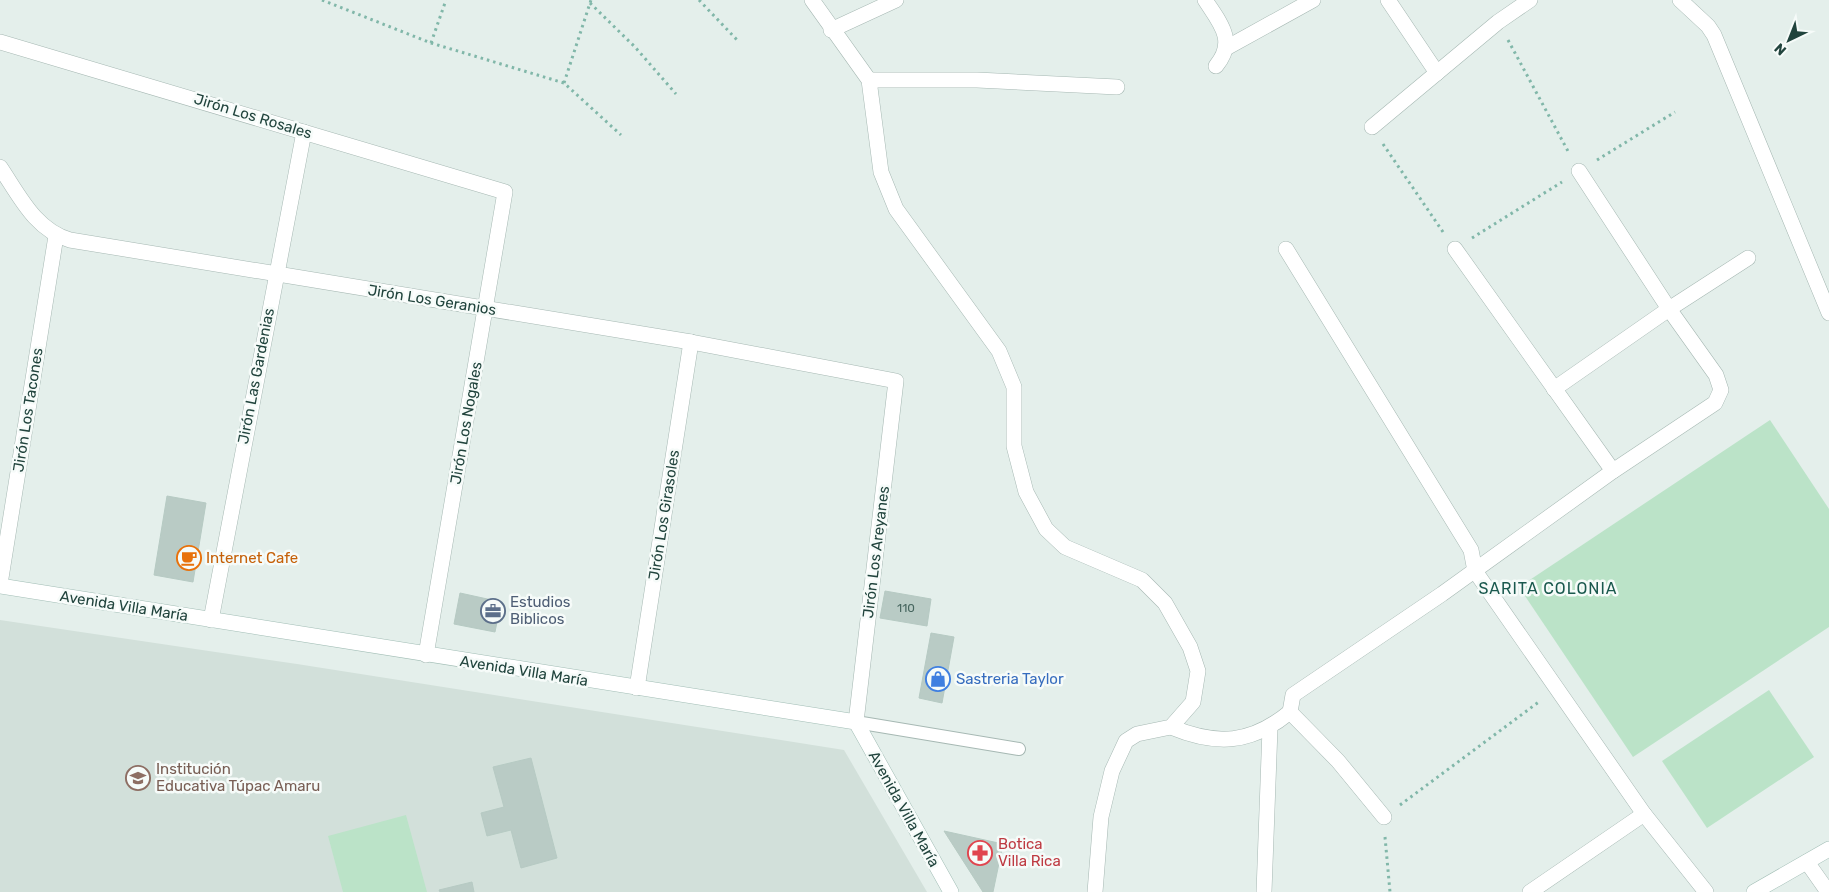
<svg xmlns="http://www.w3.org/2000/svg" width="1829" height="892" font-family="Rubik,sans-serif">
<rect width="100%" height="100%" fill="#e4efeb"/>
<!-- built -->
<path fill="#d2e0da" d="M0,620L297,664L844,750L927,892H0Z"/>
<!-- green -->
<g fill="#bbe3c8">
<path d="M1770,420L1829,509V627L1633,757L1519,587Z"/>
<path d="M1769,690L1814,757L1707,828L1662,761Z"/>
<path d="M406,815L427,892H343L328,836Z"/>
</g>
<!-- building -->
<g fill="#b9cbc5" stroke="#b6cac3">
<path d="M167,496L206,503L193,582L154,575Z"/>
<path d="M885,591L931,599L927,626L880,618Z"/>
<path d="M460,593L501,602L495,632L454,624Z"/>
<path d="M931,633L954,637L942,703L919,698Z"/>
<path d="M531,758L557,858L521,868L511,830L487,836L481,813L504,807L493,767Z"/>
<path d="M944,831L1003,844L993,892H983Z"/>
<path d="M472,882L474,892H440L439,890Z"/>
</g>
<g fill="none" stroke-linecap="round" stroke-linejoin="round">
<defs>
<path id="lane" d="M856,722L1019,749"/>
<g id="street">
<path d="M812,0L869,80L881,172L896,209L999,351L1014,387V446L1026,492L1046,529L1065,547L1142,580L1165,603L1190,647L1198,671L1193,702L1171,727L1137,734L1126,741L1112,771L1101,817L1095,892"/>
<path d="M1205,0C1220,23 1237,41 1216,66"/>
<path d="M1388,0L1437,73"/>
<path d="M1680,0L1708,26L1714,35L1829,313"/>
<path d="M831,30L896,0"/>
<path d="M0,42L505,192L426,655"/>
<path d="M1228,47L1313,0"/>
<path d="M869,80H977L1117,87"/>
<path d="M1372,127L1498,22L1530,0"/>
<path d="M0,167C19,195 35,230 70,240L691,342L896,381L856,722"/>
<path d="M1286,249L1471,550L1475,571L1644,814L1706,892"/>
<path d="M1455,249L1613,471"/>
<path d="M1554,389L1669,309L1748,258"/>
<path d="M0,584L56,236"/>
<path d="M211,620L304,132"/>
<path d="M637,688L691,342"/>
<path d="M1171,727C1217,746 1251,744 1290,712"/>
<path d="M1384,817L1338,761L1290,712L1293,695L1442,594L1613,471L1715,403L1721,390L1716,375L1669,309L1579,171"/>
<path d="M1807,862L1828,892"/>
<path d="M1264,892L1270,728"/>
<path d="M1530,892L1644,814"/>
</g>
<g id="secondary">
<path d="M0,586L856,722L951,892"/>
<path d="M1754,892L1829,849"/>
</g>
</defs>
<!-- lane casing -->
<use href="#lane" stroke="#a6b8b3" stroke-width="14"/>
<!-- street casing -->
<use href="#street" stroke="#a6b8b3" stroke-width="16"/>
<!-- secondary casing -->
<use href="#secondary" stroke="#a1bdb5" stroke-width="16"/>
<!-- path -->
<g stroke="#81b7a9" stroke-width="3" stroke-dasharray="2.5 4" stroke-linecap="butt">
<path d="M322,0L431,43L564,83L621,135"/>
<path d="M699,0L739,42"/>
<path d="M590,3L635,47L676,94"/>
<path d="M1508,40L1569,153"/>
<path d="M431,43L446,0"/>
<path d="M564,83L591,0"/>
<path d="M1383,144L1443,232"/>
<path d="M1597,160L1675,112"/>
<path d="M1472,238L1562,182"/>
<path d="M1400,805L1540,701"/>
<path d="M1385,837L1390,892"/>
</g>
<!-- lane -->
<use href="#lane" stroke="#fff" stroke-width="12"/>
<!-- street -->
<use href="#street" stroke="#fff" stroke-width="15"/>
<!-- secondary -->
<use href="#secondary" stroke="#fff" stroke-width="15"/>
</g>
<!-- icons -->
<defs>
<symbol id="cafe-ring" viewBox="-11 -11 22 22"><circle r="9.5" fill="#f6fbf9" stroke="#e8710a" stroke-width="1.5"/><path d="M-5.5-4.5H6V0H3Q3 3.5 0 3.5H-2.5Q-5.5 3.5-5.5 0ZM3-3.2v2h1.7v-2ZM-6 4.5H4V6H-6Z" fill="#e8710a"/></symbol>
<symbol id="office-ring" viewBox="-11 -11 22 22"><circle r="9.5" fill="#f6fbf9" stroke="#5c6f8a" stroke-width="1.5"/><path d="M-6-3h4V-5.5h4V-3h4V5H-6ZM-1-4.5V-3h2v-1.5ZM-6 0V1H6V0Z" fill="#5c6f8a"/></symbol>
<symbol id="shop-ring" viewBox="-11 -11 22 22"><circle r="9.5" fill="#f6fbf9" stroke="#3f7fe0" stroke-width="1.5"/><path d="M-5-2.5h2.3a2.7 3.5 0 0 1 5.4 0H5L5.5 6h-11ZM-1.5-2.5h3a1.5 2.3 0 0 0-3 0Z" fill="#3f7fe0"/></symbol>
<symbol id="school-ring" viewBox="-11 -11 22 22"><circle r="9.5" fill="#f6fbf9" stroke="#8d6e63" stroke-width="1.5"/><path d="M0-5L7-2L0 1L-7-2ZM-4 1L0 2.5L4 1V4Q0 6-4 4Z" fill="#8d6e63"/></symbol>
<symbol id="pharmacy-ring" viewBox="-11 -11 22 22"><circle r="9.5" fill="#f6fbf9" stroke="#e0444e" stroke-width="1.5"/><path d="M-2-6h4v4h4v4h-4v4h-4v-4h-4v-4h4Z" fill="#e0444e"/></symbol>
</defs>
<g fill-rule="evenodd">
<use href="#cafe-ring" x="175" y="544" width="28" height="28"/>
<use href="#office-ring" x="479" y="597" width="28" height="28"/>
<use href="#shop-ring" x="924" y="665" width="28" height="28"/>
<use href="#school-ring" x="124" y="764" width="28" height="28"/>
<use href="#pharmacy-ring" x="966" y="839" width="28" height="28"/>
</g>
<g text-anchor="middle" stroke-width="5" stroke-linejoin="round" paint-order="stroke">
<!-- number labels -->
<g font-size="12" fill="#47665f">
<text x="906" y="612">110</text>
</g>
<!-- street labels -->
<g font-size="15" fill="#21443d" stroke="#f6fbf9">
<text transform="translate(253 116) rotate(17)" y="5">Jirón Los Rosales</text>
<text transform="translate(432 300) rotate(9)" y="5">Jirón Los Geranios</text>
<text transform="translate(256 376) rotate(-79)" y="5">Jirón Las Gardenias</text>
<text transform="translate(28 410) rotate(-81)" y="5">Jirón Los Tacones</text>
<text transform="translate(466 423) rotate(-80)" y="5">Jirón Los Nogales</text>
<text transform="translate(664 515) rotate(-81)" y="5">Jirón Los Girasoles</text>
<text transform="translate(876 552) rotate(-83)" y="5">Jirón Los Areyanes</text>
<text transform="translate(124 606) rotate(9)" y="5">Avenida Villa María</text>
<text transform="translate(524 671) rotate(9)" y="5">Avenida Villa María</text>
<text transform="translate(904 809) rotate(61)" y="5">Avenida Villa María</text>
</g>
<!-- food labels -->
<g font-size="15" fill="#c56008" stroke="#f6fbf9" text-anchor="start">
<text x="206" y="563">Internet Cafe</text>
</g>
<!-- service labels -->
<g font-size="15" fill="#4e5e75" stroke="#f6fbf9" text-anchor="start">
<text x="510" y="607">Estudios<tspan x="510" dy="17">Biblicos</tspan></text>
</g>
<!-- shop labels -->
<g font-size="15" fill="#366cbe" stroke="#f6fbf9" text-anchor="start">
<text x="956" y="684">Sastreria Taylor</text>
</g>
<!-- education labels -->
<g font-size="15" fill="#785e54" stroke="#f6fbf9" text-anchor="start">
<text x="156" y="774">Institución<tspan x="156" dy="17">Educativa Túpac Amaru</tspan></text>
</g>
<!-- health labels -->
<g font-size="15" fill="#be3a42" stroke="#f6fbf9" text-anchor="start">
<text x="998" y="849">Botica<tspan x="998" dy="17">Villa Rica</tspan></text>
</g>
<!-- neighbourhood labels -->
<g font-size="16" letter-spacing="1" fill="#1a594e" stroke="#f6fbf9">
<text x="1548" y="594">SARITA COLONIA</text>
</g>
</g>
<!-- north arrow -->
<g transform="translate(1789 40) rotate(223)" stroke="#f6fbf9" stroke-width="4" paint-order="stroke">
<path d="M0-4L9 19L0 12L-9 19Z" fill="#21443d"/>
<text y="-8" font-size="14" font-weight="bold" text-anchor="middle" fill="#21443d">N</text>
</g>
</svg>
